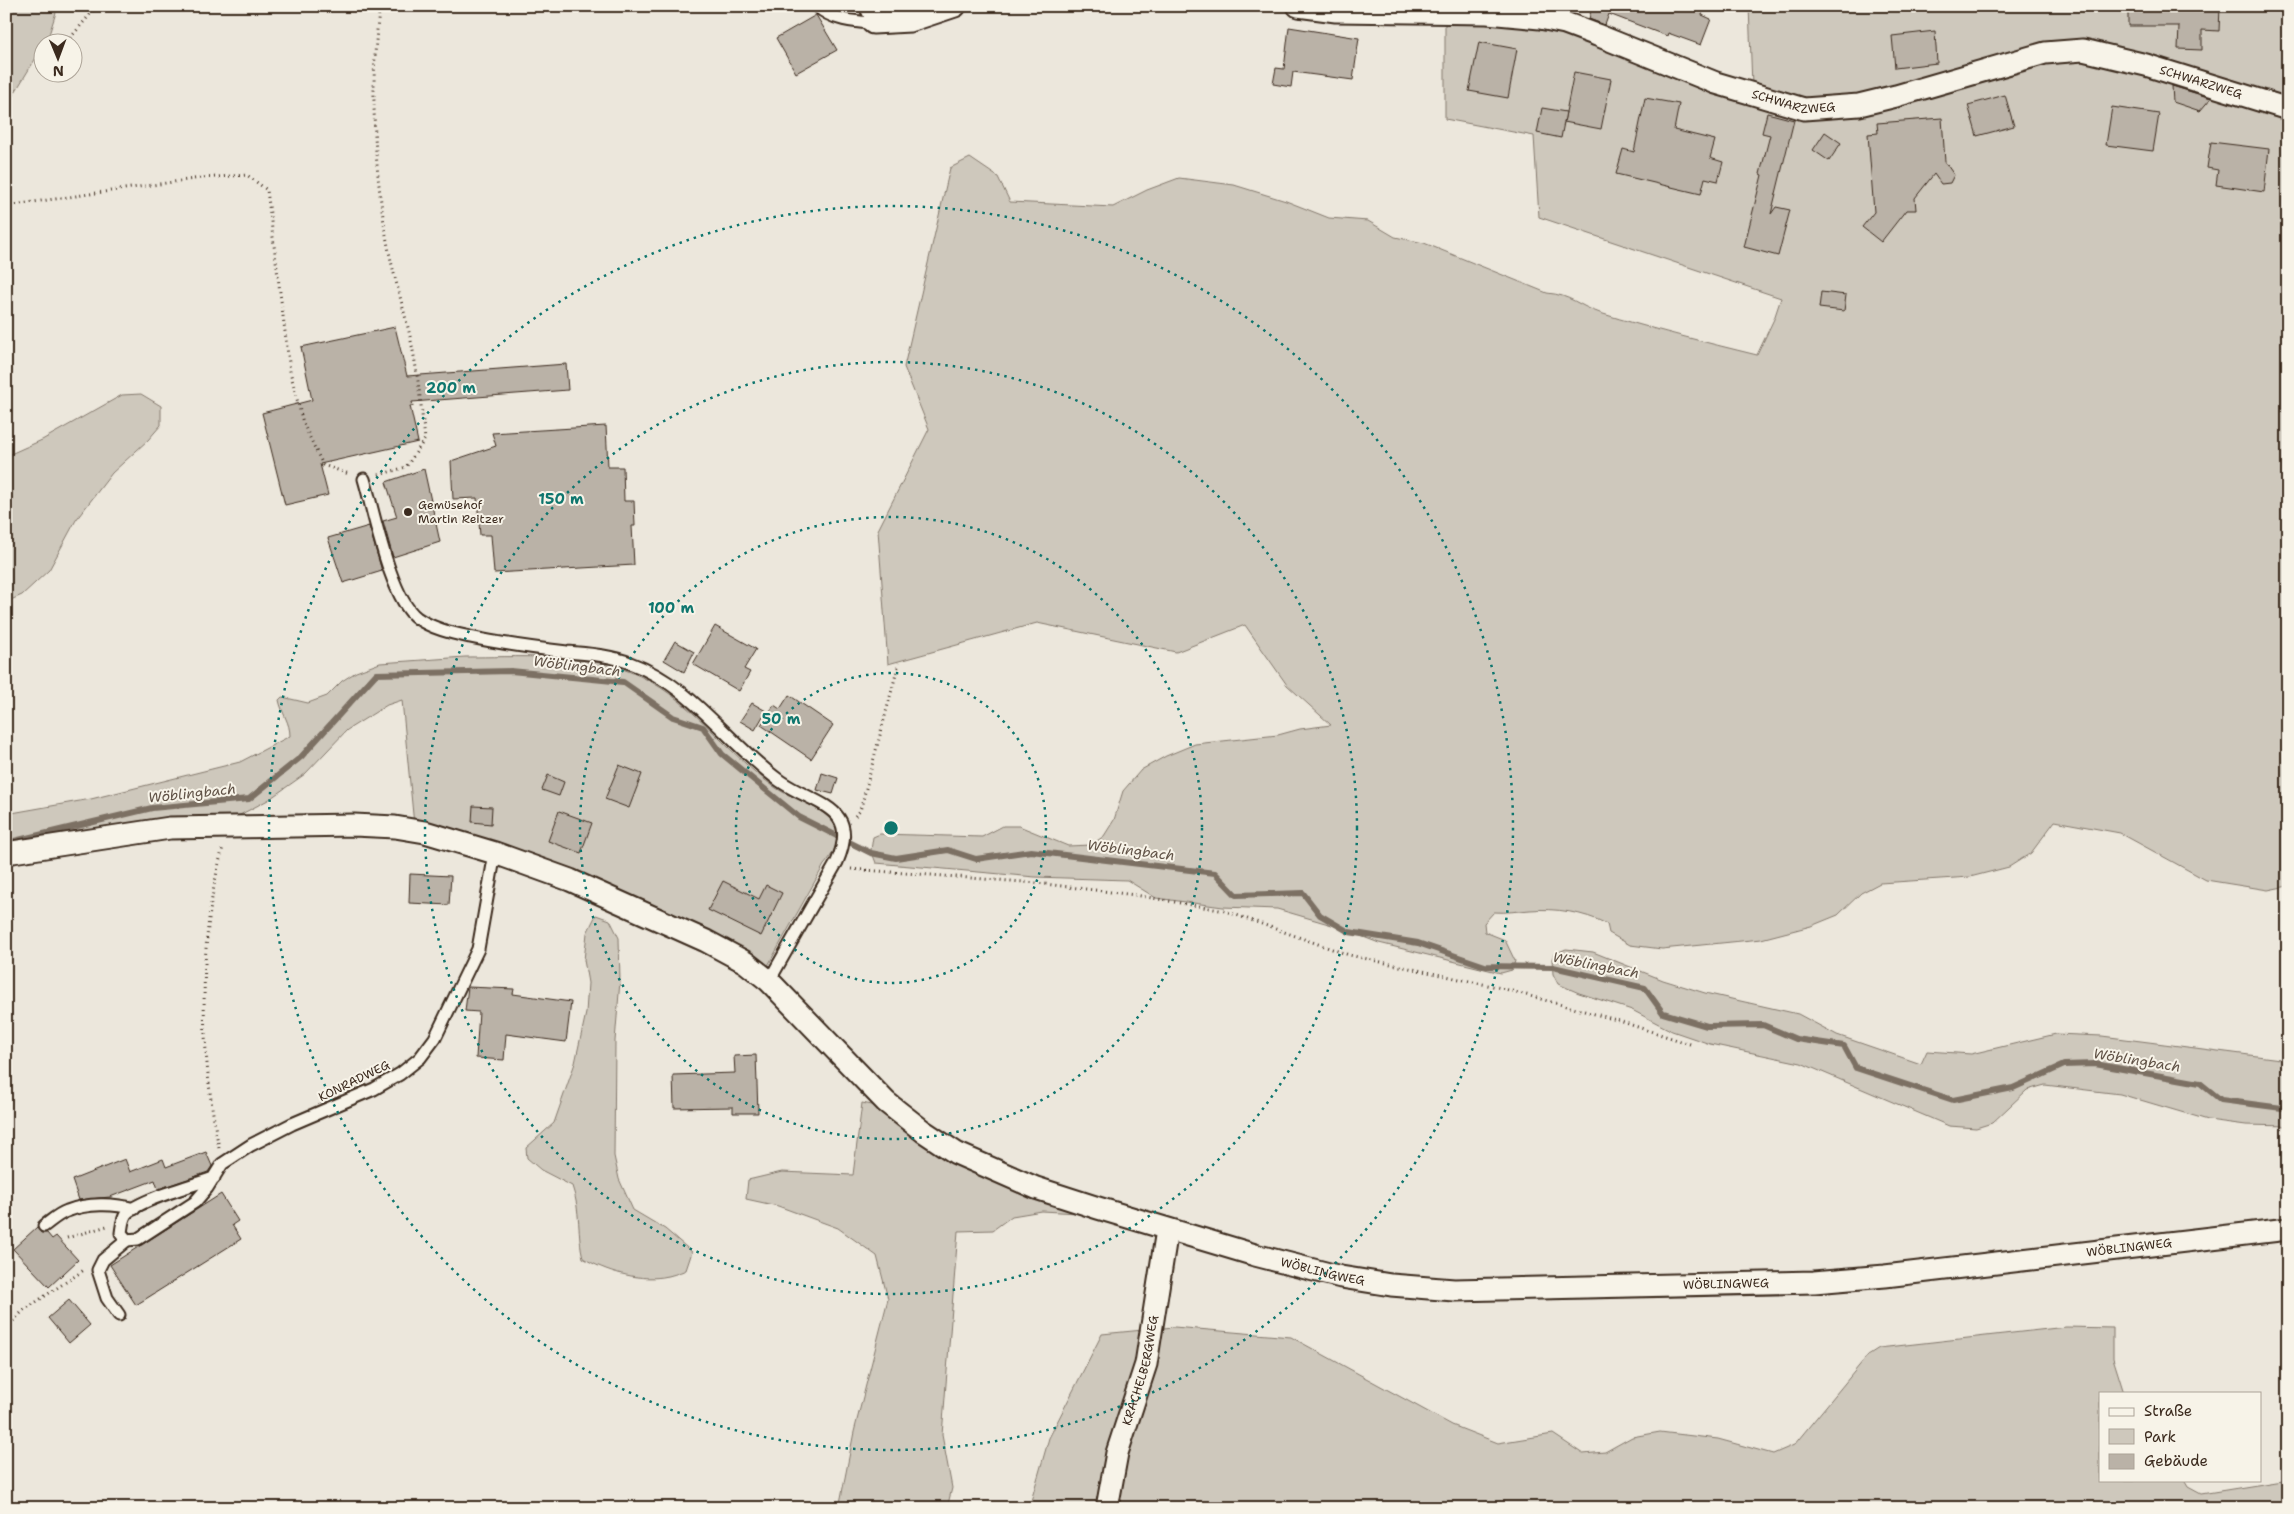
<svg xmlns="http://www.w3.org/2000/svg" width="2294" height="1514" font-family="'Shantell Sans',sans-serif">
<rect width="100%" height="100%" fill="#ece7dc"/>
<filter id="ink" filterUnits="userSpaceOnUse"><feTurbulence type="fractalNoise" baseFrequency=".02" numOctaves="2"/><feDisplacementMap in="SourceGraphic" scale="10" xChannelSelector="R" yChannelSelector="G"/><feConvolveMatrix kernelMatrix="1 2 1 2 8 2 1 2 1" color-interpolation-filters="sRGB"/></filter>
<g filter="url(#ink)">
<!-- green -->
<g fill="#cec8bc" stroke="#84796d">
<path d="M6,6H58L47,41L42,42V48L6,107Z"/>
<path d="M1749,6H2288V101L2109,46L1857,97L1805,101L1752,86Z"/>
<path d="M1445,17L1539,22L1803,114L2082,55L2288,114V886L2268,890L2206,880L2120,833L2055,821L2031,853L2009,867L1970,877L1880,883L1861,893L1838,915L1811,926L1761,939L1662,949L1630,945L1609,933L1607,924C1583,912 1556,908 1530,910C1517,911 1507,913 1494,912L1484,923L1485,932L1505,940L1515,961L1512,970L1501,973L1379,943L1332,925L1277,909L1223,907L1156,898L1127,880L1035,877L876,863L871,850L873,837L880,834L982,837L1003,826H1019L1068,846L1091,845L1104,836L1114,820L1123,791L1141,770L1166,756L1195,744L1278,735L1300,729L1331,725L1287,685L1245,625L1176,652L1037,623L888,664L878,530L929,429L904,367L950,168L970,158L998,177L1010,202L1113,207L1147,190L1179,178L1234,185L1286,201L1329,218L1368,221L1395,237L1424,243L1547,293C1571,295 1579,306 1600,313C1652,329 1704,342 1757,355L1774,319L1781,298L1539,217L1534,136L1445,119Z"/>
<path d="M141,394L161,406V425L148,440L112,473L76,520L49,570L22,595L6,602V456L42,440L122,395Z"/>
<path d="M465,657C515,657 581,653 628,671C690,694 723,752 776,788C794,800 822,806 834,824C843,837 833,855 824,865L766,969L414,825L402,700L387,705L347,730L305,774L268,800L236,817L6,846V814L91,799L240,762L290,736C290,722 282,714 279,700L282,697L308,703L327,696L342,681L356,672L380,663Z"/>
<path d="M596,915L610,920L619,938L620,981L615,1041L614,1156L619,1179L633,1210L665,1229L692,1252L686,1270C679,1273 671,1276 663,1277C637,1281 605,1271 583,1258C577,1234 581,1211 572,1186L541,1170L527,1158L526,1148L554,1123L575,1063L586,1013L588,983L584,960L587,933Z"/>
<path d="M1566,949L1593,952L1663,980L1705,993L1798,1014L1837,1035L1921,1064L1927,1051L1971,1054L2056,1034L2102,1036L2288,1060V1126L2246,1125L2208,1120L2120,1094L2045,1085L2027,1090L1992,1123L1976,1128L1949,1126L1801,1063L1710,1044L1672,1031L1632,1010L1579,993L1558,984L1553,974L1552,959L1554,954Z"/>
<path d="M862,1103L882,1107L1096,1214L1042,1211L1012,1216L993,1230L958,1231L942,1435L952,1488L947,1508H839L854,1432L888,1299L877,1256L838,1228L778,1206L746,1199L748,1180L782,1172L853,1175Z"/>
<path d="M1174,1327L1291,1337L1452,1425L1498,1443L1553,1434L1583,1454L1605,1452L1632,1437L1660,1432L1718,1439L1773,1454L1794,1445L1868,1355L1879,1348L2066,1327L2113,1328V1358L2124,1393H2100V1480H2184L2188,1487L2201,1494L2288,1480V1508H1029L1049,1438L1102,1334Z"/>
</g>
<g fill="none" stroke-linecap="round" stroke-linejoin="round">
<!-- stream -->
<path stroke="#7c7064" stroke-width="6" d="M10,842L152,808L249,799L301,757L376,674L511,671L623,682L673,717L703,727L722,754L799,817L871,853L896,858L948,850L976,859L1031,851L1215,873L1236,895L1303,893L1320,915L1349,932L1418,943L1485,966L1553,967L1645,988L1663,1013L1707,1026L1763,1025L1796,1039L1844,1046L1856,1068L1953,1100L2013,1088L2064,1065L2095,1064L2200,1083L2221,1100L2282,1108L2288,1106"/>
</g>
<!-- building -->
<g fill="#bab2a7" stroke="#3b2a1e">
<path d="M1592,6H1705L1702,15L1711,19L1701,45L1668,33L1667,36L1609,14L1605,25L1589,19Z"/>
<path d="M2128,6H2220L2219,31L2202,30V50L2178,49L2179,26H2128Z"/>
<path d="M816,15L837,50L796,73L776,38Z"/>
<path d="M1289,27L1359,38L1353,80L1293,72L1291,87L1273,84L1276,68L1284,69Z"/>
<path d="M1935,31L1937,63L1895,68L1892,36Z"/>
<path d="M1479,42L1517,49L1508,98L1469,91Z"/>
<path d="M1574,72L1611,79L1601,129L1564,122Z"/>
<path d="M2172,86L2211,98L2200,111L2173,102Z"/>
<path d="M2005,95L2014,126L1977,136L1968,105Z"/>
<path d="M1645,98L1679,104L1674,130L1715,140L1710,158L1723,162L1718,181L1705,178L1701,194L1616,174L1623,149L1634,152Z"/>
<path d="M2112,107L2159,114L2153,151L2106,145Z"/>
<path d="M1542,108L1566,112L1561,138L1537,133Z"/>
<path d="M1767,113L1794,120L1771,214L1776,207L1790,210L1778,256L1744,247L1762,175L1760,174L1770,135L1762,133Z"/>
<path d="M1942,118L1945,162L1954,175L1950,183L1941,184L1934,174L1915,198L1916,210H1906L1881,242L1862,227L1874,212L1868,134L1878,133L1877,123Z"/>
<path d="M1825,132L1841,143L1829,161L1813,150Z"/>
<path d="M2211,142L2269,149L2264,192L2216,185L2218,170L2207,168Z"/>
<path d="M1821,292L1846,295L1844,311L1819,308Z"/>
<path d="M395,327L407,376L566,364L568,390L412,402L413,406H410L418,442L320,464L328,495L285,505L262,413L312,400L301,347Z"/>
<path d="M606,426L608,467H623L624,501H634L635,526H632L634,565L494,573L491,535H480L477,498L453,499L451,461L496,446L492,433Z"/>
<path d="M424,469L440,542L393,557L383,521L397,517L386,482Z"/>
<path d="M369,526L382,571L343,583L328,538Z"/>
<path d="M715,626L756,649L744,669L750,672L739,691L693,664Z"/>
<path d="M675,641L694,652L684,672L664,660Z"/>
<path d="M789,695L833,725L811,759L761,725L774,705L780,709Z"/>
<path d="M752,703L766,711L755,730L740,721Z"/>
<path d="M619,765L642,774L629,808L605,799Z"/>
<path d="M822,773L838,778L833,794L817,790Z"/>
<path d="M548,775L564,782L559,796L542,790Z"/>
<path d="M473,806L492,807L491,824L472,822Z"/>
<path d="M559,811L592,823L581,853L548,841Z"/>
<path d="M410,874L451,876L449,905L409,903Z"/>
<path d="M723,881L759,899L766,885L782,893L761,936L708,910Z"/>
<path d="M468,987L514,989L513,994L571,1002L566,1042L506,1034L504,1060L476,1058L479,1012L465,1011Z"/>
<path d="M756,1055L758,1113H733V1107L674,1108L673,1075L735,1073L734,1056Z"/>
<path d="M206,1152L212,1166L208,1172L158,1189L155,1180L110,1197L79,1200L72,1180L125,1159L130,1172L163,1159L166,1167Z"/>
<path d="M221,1194L238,1221L232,1225L241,1239L136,1305L110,1265Z"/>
<path d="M37,1227L41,1233H47L52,1239L56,1236L78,1260L49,1287L13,1249Z"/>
<path d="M69,1300L90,1325L69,1343L48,1318Z"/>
</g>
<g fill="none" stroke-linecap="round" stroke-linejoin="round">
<defs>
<g id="service">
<path d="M817,6C831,20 855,22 873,23"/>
<path d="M865,6L873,23"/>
<path d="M364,479C374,512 390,598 417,618C433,629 452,633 470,637C502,644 534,648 567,652C588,654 610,655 630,663C693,686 727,743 780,781C816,806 861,806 837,862L769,981"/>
<path d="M214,1178C194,1185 138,1200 126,1214C122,1220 122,1227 121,1233L127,1240L138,1239L195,1202L207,1188L222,1164L251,1145L292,1124L374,1089L400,1074L420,1058L435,1038L478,949L495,853"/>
<path d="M44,1226C51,1221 58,1214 67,1211C87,1203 114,1203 134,1209"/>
<path d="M119,1315L107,1298L98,1270L103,1260L127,1240"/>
</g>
<g id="minor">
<path id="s1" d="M1298,6L1336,11L1487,13L1540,18L1565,23L1597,35L1716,83L1804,109L1859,105L1896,96L2045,53L2083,50L2146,65L2288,109"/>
<path d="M873,23L910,21L955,6"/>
<path id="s2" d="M6,853L170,828L354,825L395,827L425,832L495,853L570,880L706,941L745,962L769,981L886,1102L923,1131L956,1153L1036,1188L1098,1208L1255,1255L1341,1277L1391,1285L1454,1290L1814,1282L1885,1276L2288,1229"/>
<path id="s3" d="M1107,1508L1117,1453L1146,1364L1167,1230"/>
</g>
</defs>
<!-- service casing -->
<use href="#service" stroke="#3b2a1e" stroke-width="15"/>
<!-- minor casing -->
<use href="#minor" stroke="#3b2a1e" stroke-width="25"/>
<!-- path -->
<g stroke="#3b2a1e" stroke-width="3" stroke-dasharray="1 4" stroke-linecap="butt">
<path d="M67,42L97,6"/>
<path d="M6,206L201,178L247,175L267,190L290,371L303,423L323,465L349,474"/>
<path d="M379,475L406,467L425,439C421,407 418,373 411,341C404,308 393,275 387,241C374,169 369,79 380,6"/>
<path d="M855,816L860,811L899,663"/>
<path d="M851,869L1037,883L1135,895L1225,911L1349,955L1501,988L1613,1019L1693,1045"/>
<path d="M219,1148C200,1051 197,943 223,847"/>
<path d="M67,1238L107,1226"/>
<path d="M6,1328L24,1310L84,1270"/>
</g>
<!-- service -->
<use href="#service" stroke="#f7f3e8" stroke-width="11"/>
<!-- minor -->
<use href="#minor" stroke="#f7f3e8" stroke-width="21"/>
</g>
</g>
<!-- distance rings -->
<g fill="none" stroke="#0f766e" stroke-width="2.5" stroke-dasharray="2.5 5">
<circle cx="891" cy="828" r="155"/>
<circle cx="891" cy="828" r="311"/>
<circle cx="891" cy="828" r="466"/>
<circle cx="891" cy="828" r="622"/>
</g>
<!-- markers -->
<circle fill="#3b2a1e" stroke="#f7f3e8" stroke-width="2" cx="408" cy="512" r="5"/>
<g text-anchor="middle" stroke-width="4" stroke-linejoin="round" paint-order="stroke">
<!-- street labels -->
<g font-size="12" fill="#3b2a1e" stroke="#f7f3e8">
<text dy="4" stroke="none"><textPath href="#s1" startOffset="931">SCHWARZWEG</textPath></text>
<text dy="4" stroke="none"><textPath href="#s1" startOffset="511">SCHWARZWEG</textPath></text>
<text transform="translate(354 1081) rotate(-26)" y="4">KONRADWEG</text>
<text dy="4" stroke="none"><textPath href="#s2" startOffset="2249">WÖBLINGWEG</textPath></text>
<text dy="4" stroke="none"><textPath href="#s2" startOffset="1439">WÖBLINGWEG</textPath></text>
<text dy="4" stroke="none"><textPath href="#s2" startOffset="1844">WÖBLINGWEG</textPath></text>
<text dy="4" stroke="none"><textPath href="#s3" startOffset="142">KRACHELBERGWEG</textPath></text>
</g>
<!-- poi labels -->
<g font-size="12" fill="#3b2a1e" stroke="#f7f3e8" text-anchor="start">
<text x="418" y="509">Gemüsehof<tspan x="418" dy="14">Martin Reitzer</tspan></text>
</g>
<!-- water labels -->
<g font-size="14" font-style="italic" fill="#615347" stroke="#f7f3e8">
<text transform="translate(577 666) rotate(7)" y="5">Wöblingbach</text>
<text transform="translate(192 793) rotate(-6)" y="5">Wöblingbach</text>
<text transform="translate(1131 850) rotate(7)" y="5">Wöblingbach</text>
<text transform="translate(1596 965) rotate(11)" y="5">Wöblingbach</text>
<text transform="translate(2137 1060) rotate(9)" y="5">Wöblingbach</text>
</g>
</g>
<circle cx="891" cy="828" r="8" fill="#0f766e" stroke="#f7f3e8" stroke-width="2.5"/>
<g font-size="15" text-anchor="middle" font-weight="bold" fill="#0f766e" stroke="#f7f3e8" stroke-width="4" stroke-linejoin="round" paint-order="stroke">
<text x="451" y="393">200 m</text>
<text x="561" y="504">150 m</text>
<text x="671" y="613">100 m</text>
<text x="781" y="724">50 m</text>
</g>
<!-- margin -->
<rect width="2294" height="1514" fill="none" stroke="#f7f3e8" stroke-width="25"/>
<rect x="12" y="12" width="2269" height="1489" fill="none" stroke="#3b2a1e" stroke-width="2" filter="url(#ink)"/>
<!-- legend -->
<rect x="2099" y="1392" width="162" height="90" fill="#f7f3e8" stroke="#aca397"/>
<rect x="2109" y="1408" width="25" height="8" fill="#f7f3e8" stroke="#aca397"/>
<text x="2144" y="1416" font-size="15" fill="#3b2a1e">Straße</text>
<rect x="2109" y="1429" width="25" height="15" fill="#cec8bc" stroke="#aca397"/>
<text x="2144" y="1442" font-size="15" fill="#3b2a1e">Park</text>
<rect x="2109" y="1454" width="25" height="15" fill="#bab2a7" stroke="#aca397"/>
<text x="2144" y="1466" font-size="15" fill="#3b2a1e">Gebäude</text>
<!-- north arrow -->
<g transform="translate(58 58) rotate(179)"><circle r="24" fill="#f7f3e8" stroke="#aca397"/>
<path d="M0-4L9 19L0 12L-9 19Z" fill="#3b2a1e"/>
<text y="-8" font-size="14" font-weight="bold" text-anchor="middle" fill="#3b2a1e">N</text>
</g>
</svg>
